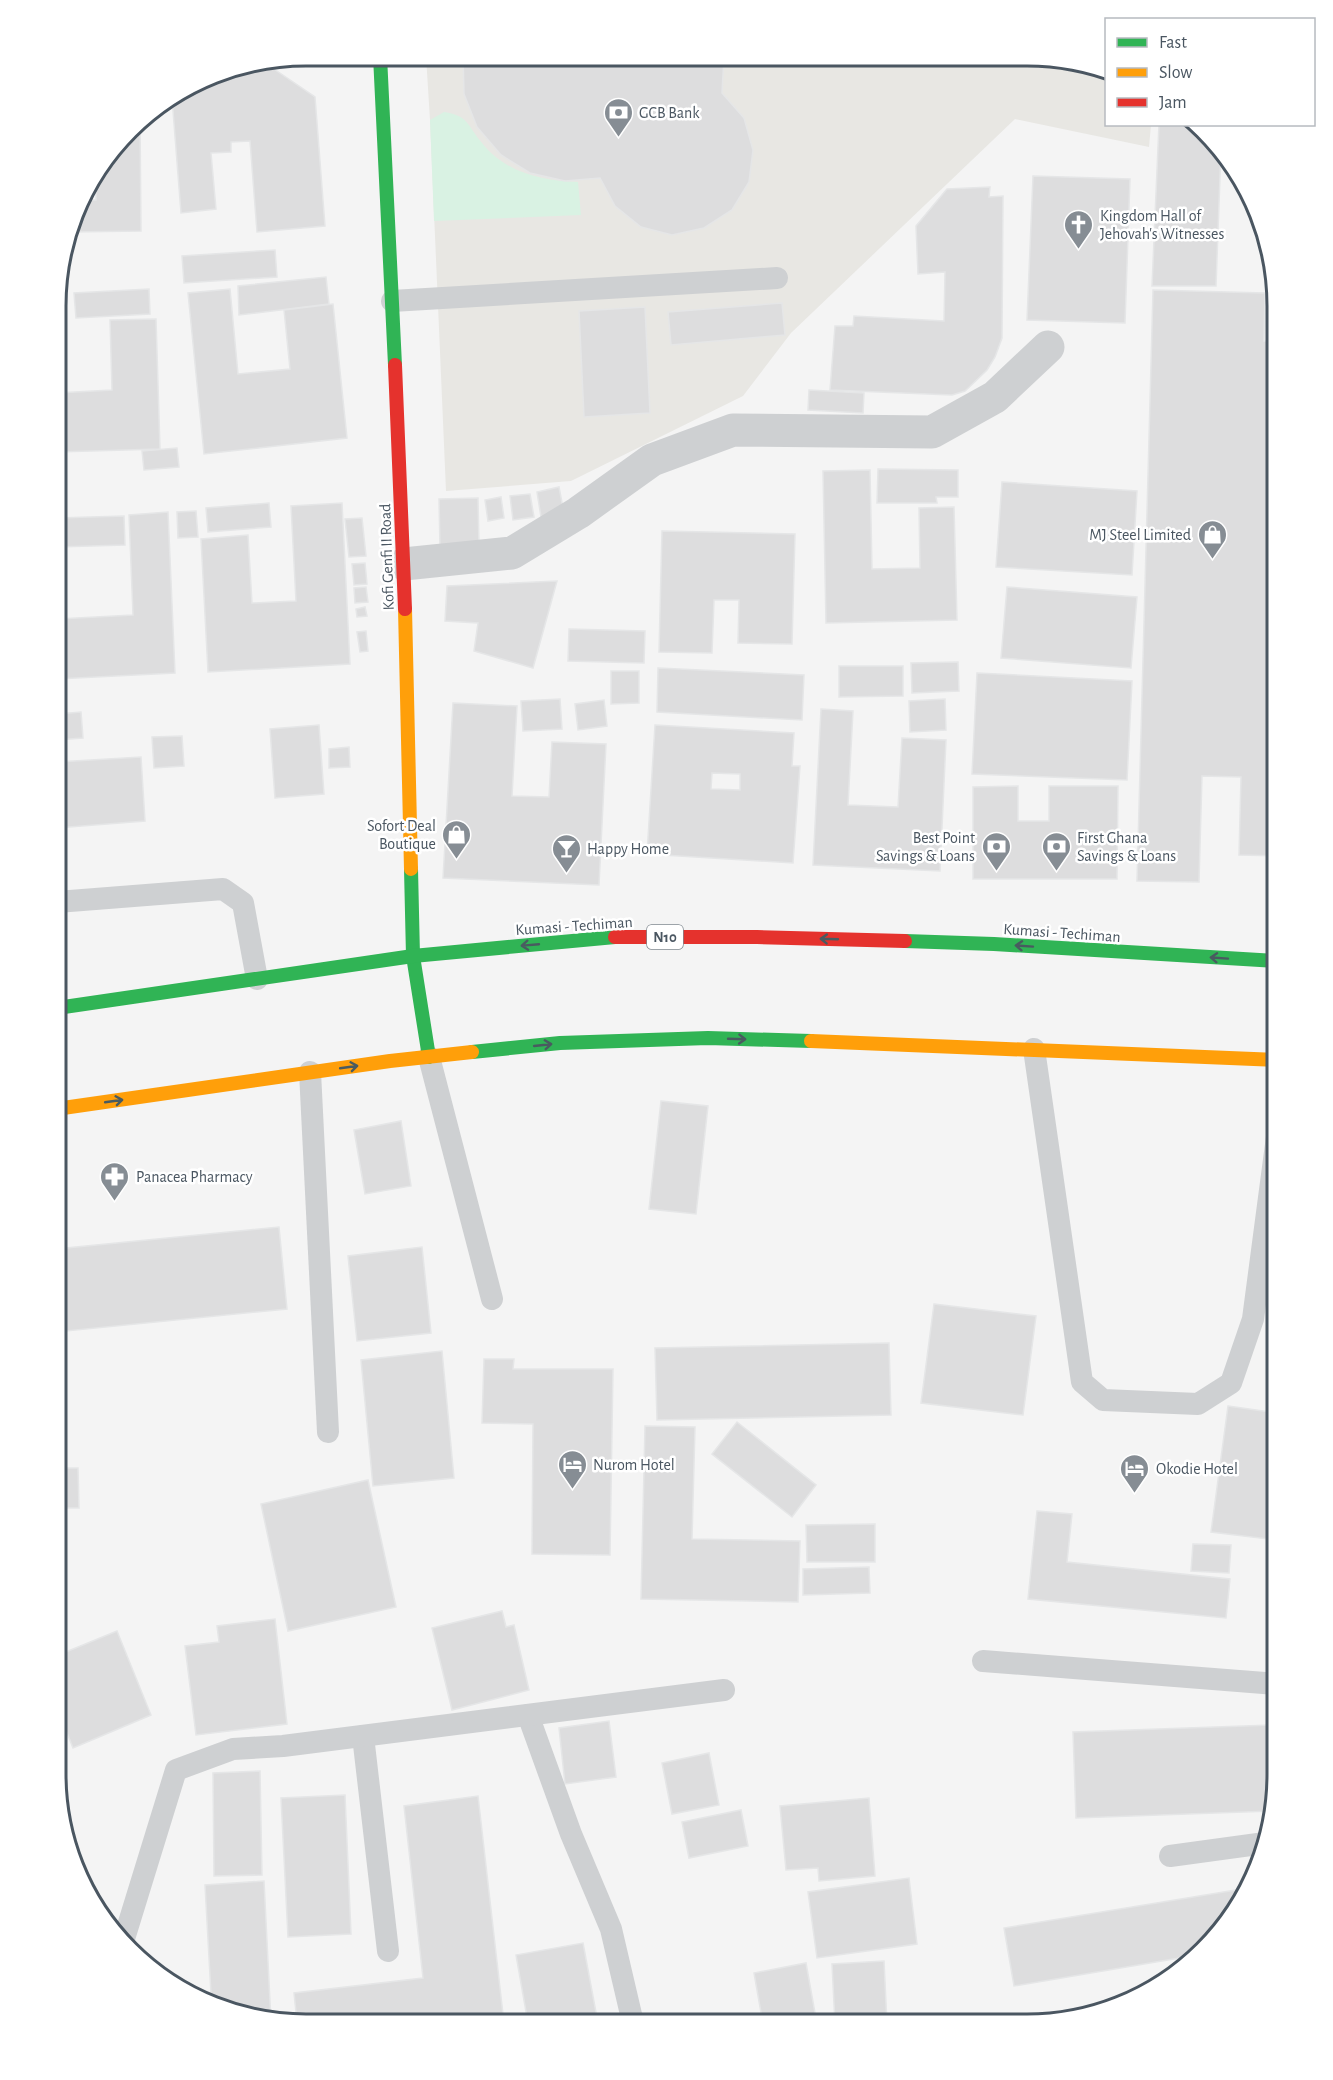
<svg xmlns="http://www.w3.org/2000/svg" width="1333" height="2080" font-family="'Alegreya Sans',sans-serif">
<rect width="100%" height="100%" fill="#f4f4f4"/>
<!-- commercial -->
<path fill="#e8e7e3" d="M426,56L1060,58L1106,70V124L1151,125L1149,147L1015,119L791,333L743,396L571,481L446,491L430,120Z"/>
<!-- green -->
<path fill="#d9f2e3" d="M444,112C469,116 467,125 482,143C506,173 542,181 578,182L581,215L434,221L430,120Z"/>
<!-- building -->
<g fill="#ddddde" stroke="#e5e6e7" stroke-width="1.5" fill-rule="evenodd">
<path d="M463,56L724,57L722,93L744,118L753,150L749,182L732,210L704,228L672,235L641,227L615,206L600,178L565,181L530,173L501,155L477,127L464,94Z"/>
<path d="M274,69L315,97L325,226L257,232L250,141L231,142V152L211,153L216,209L181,213L172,98L210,75Z"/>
<path d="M140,118L141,231L70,232L80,200H96V176Z"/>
<path d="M1159,124H1197L1221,149L1216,286H1152Z"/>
<path d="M1033,176L1130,179L1125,323L1027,320Z"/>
<path d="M990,187L989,197L1003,196L1002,338L995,357L987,370L965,391L952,395L830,390L835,326H853L854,316L944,321L945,272L918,274L916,226L947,189Z"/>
<path d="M275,250L277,277L184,283L182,256Z"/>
<path d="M326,277L329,304L239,315L238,286Z"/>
<path d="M149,289L150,314L76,318L74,293Z"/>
<path d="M230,289L238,374L290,369L284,310L333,304L347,438L204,454L188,293Z"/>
<path d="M1153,290L1265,293L1264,341L1277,342V856L1239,855L1241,777L1202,776L1199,882L1137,881Z"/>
<path d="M782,303L785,335L671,345L668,312Z"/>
<path d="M645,307L650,413L584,417L579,311Z"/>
<path d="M156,319L160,449L57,452V393L112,390L110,320Z"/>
<path d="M809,390L864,393L863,413L808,410Z"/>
<path d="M177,448L179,467L144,470L142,451Z"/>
<path d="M878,469L958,470V497H936L937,503H877Z"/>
<path d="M870,470L872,569L920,568L919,508L954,507L957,620L826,623L823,471Z"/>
<path d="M1002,482L1137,491L1132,575L996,567Z"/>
<path d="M559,487L564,513L541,517L537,492Z"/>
<path d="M530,494L534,517L513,520L510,496Z"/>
<path d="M501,497L504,518L488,521L485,500Z"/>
<path d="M478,498L479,546L440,547L439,499Z"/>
<path d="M269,503L271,527L208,532L206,508Z"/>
<path d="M342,503L350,664L208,672L201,539L248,535L252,603L296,601L291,506Z"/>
<path d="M196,511L198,537L178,538L177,512Z"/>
<path d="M168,512L175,673L57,679V603L58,619L133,615L129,515Z"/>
<path d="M124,516L125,545L57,547V518Z"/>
<path d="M362,518L366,556L349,557L345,519Z"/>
<path d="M662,531L795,534L792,644L738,643L739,600H714L712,653L659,652Z"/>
<path d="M365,563L367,584L354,585L352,564Z"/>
<path d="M557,581L533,668L474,651L478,623L445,621L447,586Z"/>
<path d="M366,587L368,602L355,603L354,588Z"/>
<path d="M1007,587L1137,597L1131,668L1001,658Z"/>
<path d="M365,607L367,616L357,617L356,609Z"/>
<path d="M569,629L645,631L644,663L568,661Z"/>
<path d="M366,631L368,651L360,652L357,632Z"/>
<path d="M958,662L959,691L912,693L911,663Z"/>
<path d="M839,666H903V696L839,697Z"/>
<path d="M658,668L804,675L802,720L657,712Z"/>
<path d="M611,671H639V703L611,704Z"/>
<path d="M977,673L1132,681L1127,780L972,774Z"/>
<path d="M560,699L562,729L523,731L521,701Z"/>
<path d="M945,699L946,730L910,732L909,701Z"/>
<path d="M604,700L607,726L578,730L575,704Z"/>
<path d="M453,703L517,706L512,796L549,797L552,742L606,744L599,885L443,878Z"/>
<path d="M821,709L853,711L848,805L898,807L902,738L946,740L940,871L813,865Z"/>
<path d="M81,712L83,738L57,740V714Z"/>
<path d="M319,725L324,794L275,798L270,729Z"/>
<path d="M655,725L794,733L792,766H800L793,863L647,854ZM712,773L740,774V790L711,789Z"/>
<path d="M182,736L184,766L154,768L152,737Z"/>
<path d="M349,747L350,767L329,768V749Z"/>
<path d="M141,757L145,821L57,828V762Z"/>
<path d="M1018,786V821H1049V786H1118L1117,879H973V787Z"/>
<path d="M661,1101L708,1106L696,1214L649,1209Z"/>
<path d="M401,1121L411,1186L365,1194L354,1130Z"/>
<path d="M279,1227L287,1309L56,1332V1249Z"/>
<path d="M422,1247L431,1333L357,1341L348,1256Z"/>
<path d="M934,1304L1036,1316L1023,1415L921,1403Z"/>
<path d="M889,1343L891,1415L657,1420L655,1348Z"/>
<path d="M442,1351L454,1478L373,1486L361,1360Z"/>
<path d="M484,1359H514L513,1369H613L610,1555L532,1554L533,1424L482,1423Z"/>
<path d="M1228,1406L1277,1413V1472L1268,1539L1211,1532Z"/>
<path d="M737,1422L816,1485L792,1517L712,1454Z"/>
<path d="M645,1426L695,1427L692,1539L800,1541L798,1602L641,1599Z"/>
<path d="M56,1468H78L79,1508H56Z"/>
<path d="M368,1480L396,1607L288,1631L261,1504Z"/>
<path d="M1037,1511L1072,1514L1067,1562L1230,1579L1226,1618L1028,1599Z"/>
<path d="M875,1524V1562H807L806,1525Z"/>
<path d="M1193,1544L1231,1545L1229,1573L1191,1571Z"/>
<path d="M869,1567L870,1593L803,1595V1569Z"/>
<path d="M502,1611L506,1627L514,1625L529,1690L452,1710L432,1628Z"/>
<path d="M275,1619L287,1724L196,1735L185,1646L219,1642L217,1626Z"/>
<path d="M117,1631L151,1715L73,1748L56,1705V1656Z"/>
<path d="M609,1721L616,1777L565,1784L559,1728Z"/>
<path d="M1274,1725L1277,1733V1791L1272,1811L1076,1818L1073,1732Z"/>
<path d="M709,1753L719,1805L672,1814L662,1763Z"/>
<path d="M260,1771L262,1875L214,1876L213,1773Z"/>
<path d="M345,1795L351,1934L288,1937L281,1798Z"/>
<path d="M478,1796L504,2023L297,2022L294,1993L423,1978L404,1806Z"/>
<path d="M869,1798L875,1876L819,1881L818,1868L786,1870L780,1806Z"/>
<path d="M741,1810L748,1846L689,1858L682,1822Z"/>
<path d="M909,1878L917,1944L817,1958L808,1892Z"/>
<path d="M264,1881L271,2022L211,2006L192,1995L211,1994L205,1885Z"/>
<path d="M1248,1888L1226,1926L1197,1955L1014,1986L1004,1928Z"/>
<path d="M583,1943L598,2023H528L516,1955Z"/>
<path d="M884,1961L887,2024H835L832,1964Z"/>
<path d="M806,1963L817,2024H763L754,1973Z"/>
</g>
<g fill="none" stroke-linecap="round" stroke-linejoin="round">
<!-- lane -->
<g stroke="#ced0d2" stroke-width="22">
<path d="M392,301L777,278"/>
<path d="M57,902L223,889L243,903L257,979"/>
<path d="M1034,1049L1082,1382L1103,1400L1198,1404L1231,1383L1253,1319L1277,1137"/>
<path d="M429,1057L492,1299"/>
<path d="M310,1072L328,1432"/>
<path d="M983,1661L1277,1684"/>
<path d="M528,1715L571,1834L611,1929L633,2023"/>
<path d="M363,1736L388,1951"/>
<path d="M1170,1856L1265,1843"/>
<path d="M123,1942L176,1770L233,1749L283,1746L724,1690"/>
</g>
<!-- street -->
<path stroke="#ced0d2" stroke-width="33" d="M404,564L512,553L578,513L652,460L733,430L932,432L995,397L1048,347"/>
<!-- fast -->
<g stroke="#30b455" stroke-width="14">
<path d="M380,56L395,365"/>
<path d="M411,869L413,956L429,1057"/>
<path d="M905,941L994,944L1277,961"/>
<path d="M57,1008L413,956L615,937"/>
<path d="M472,1052L560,1043L708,1038L811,1041"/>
</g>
<!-- slow -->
<g stroke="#ff9f0a" stroke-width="14">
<path d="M405,609L411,869"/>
<path d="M811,1041L1277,1060"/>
<path d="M56,1109L390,1061L472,1052"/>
</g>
<!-- jam -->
<g stroke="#e5322d" stroke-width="14">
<path d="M395,365L405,609"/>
<path d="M615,937H757L905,941"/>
</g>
</g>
<!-- one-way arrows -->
<defs><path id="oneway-shaft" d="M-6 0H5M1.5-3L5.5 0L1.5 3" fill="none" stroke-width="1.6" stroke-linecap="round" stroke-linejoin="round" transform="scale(1.5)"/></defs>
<g stroke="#495b60">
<use href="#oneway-shaft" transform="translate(829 939) rotate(-178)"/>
<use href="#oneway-shaft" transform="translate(530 945) rotate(175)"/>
<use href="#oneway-shaft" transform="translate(1024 946) rotate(-176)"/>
<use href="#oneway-shaft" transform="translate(1219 958) rotate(-176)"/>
<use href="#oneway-shaft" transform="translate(737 1039) rotate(2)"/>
<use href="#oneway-shaft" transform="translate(543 1045) rotate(-6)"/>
<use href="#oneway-shaft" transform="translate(349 1067) rotate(-8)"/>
<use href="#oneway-shaft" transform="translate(114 1101) rotate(-8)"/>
</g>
<!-- icons -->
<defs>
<symbol id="bank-pin" viewBox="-11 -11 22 30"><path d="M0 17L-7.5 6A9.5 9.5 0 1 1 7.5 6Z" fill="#868d94" stroke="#fff"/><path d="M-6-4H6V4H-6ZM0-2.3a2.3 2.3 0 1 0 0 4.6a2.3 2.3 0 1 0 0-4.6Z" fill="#fff"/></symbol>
<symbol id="church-pin" viewBox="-11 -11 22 30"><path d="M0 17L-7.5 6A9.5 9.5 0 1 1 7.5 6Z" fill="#868d94" stroke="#fff"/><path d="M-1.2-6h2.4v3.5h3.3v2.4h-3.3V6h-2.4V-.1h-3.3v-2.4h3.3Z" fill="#fff"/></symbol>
<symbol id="shop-pin" viewBox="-11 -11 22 30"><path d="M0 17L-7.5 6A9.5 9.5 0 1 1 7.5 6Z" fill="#868d94" stroke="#fff"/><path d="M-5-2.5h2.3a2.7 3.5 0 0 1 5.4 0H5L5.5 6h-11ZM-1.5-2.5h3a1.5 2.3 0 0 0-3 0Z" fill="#fff"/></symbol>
<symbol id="bar-pin" viewBox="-11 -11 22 30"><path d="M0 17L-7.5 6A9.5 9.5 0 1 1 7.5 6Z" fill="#868d94" stroke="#fff"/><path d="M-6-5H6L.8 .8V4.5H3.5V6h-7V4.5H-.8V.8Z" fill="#fff"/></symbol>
<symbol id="pharmacy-pin" viewBox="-11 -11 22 30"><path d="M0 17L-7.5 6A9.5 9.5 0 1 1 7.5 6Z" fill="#868d94" stroke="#fff"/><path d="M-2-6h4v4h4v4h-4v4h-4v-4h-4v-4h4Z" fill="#fff"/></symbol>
<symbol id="hotel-pin" viewBox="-11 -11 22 30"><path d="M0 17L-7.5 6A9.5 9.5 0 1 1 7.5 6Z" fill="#868d94" stroke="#fff"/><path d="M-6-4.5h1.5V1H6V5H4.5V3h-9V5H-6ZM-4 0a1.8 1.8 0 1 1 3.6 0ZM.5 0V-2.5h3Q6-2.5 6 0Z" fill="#fff"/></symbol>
</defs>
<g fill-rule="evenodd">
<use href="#bank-pin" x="602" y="96" width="33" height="45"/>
<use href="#church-pin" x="1062" y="208" width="33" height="45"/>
<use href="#shop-pin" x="1196" y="518" width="33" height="45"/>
<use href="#shop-pin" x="440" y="818" width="33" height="45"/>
<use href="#bank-pin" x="980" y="830" width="33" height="45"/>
<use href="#bank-pin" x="1040" y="830" width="33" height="45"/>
<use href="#bar-pin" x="550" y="832" width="33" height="45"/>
<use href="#pharmacy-pin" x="98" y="1160" width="33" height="45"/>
<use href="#hotel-pin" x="556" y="1448" width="33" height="45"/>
<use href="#hotel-pin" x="1118" y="1452" width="33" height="45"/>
</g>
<g text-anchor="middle" stroke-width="5" stroke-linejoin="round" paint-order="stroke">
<!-- shield labels -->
<rect fill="#fff" stroke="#808990" stroke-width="1.5" x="647" y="925" width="36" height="24" rx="4.5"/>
<g font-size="15" font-weight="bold" fill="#4a5661">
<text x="665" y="942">N10</text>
</g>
<!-- poi labels -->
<g font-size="16" fill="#4a5661" stroke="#fff" text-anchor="start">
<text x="639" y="118">GCB Bank</text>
<text x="1100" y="221">Kingdom Hall of<tspan x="1100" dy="18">Jehovah's Witnesses</tspan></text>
<text x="1191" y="540" text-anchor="end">MJ Steel Limited</text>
<text x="436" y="831" text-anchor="end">Sofort Deal<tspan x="436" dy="18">Boutique</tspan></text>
<text x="975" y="843" text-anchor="end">Best Point<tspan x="975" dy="18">Savings &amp; Loans</tspan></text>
<text x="1077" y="843">First Ghana<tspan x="1077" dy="18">Savings &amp; Loans</tspan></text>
<text x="587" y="854">Happy Home</text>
<text x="136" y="1182">Panacea Pharmacy</text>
<text x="593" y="1470">Nurom Hotel</text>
<text x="1156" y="1474">Okodie Hotel</text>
</g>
<!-- street labels -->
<g font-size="16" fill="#4a5661" stroke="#fff">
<text transform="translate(386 557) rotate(-92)" y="6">Kofi Genfi II Road</text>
<text transform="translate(574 925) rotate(-4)" y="6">Kumasi - Techiman</text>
<text transform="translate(1062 932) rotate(4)" y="6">Kumasi - Techiman</text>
</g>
</g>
<!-- crop -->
<path d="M0 0H1333V2080H0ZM306 66H1027A240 240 0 0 1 1267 306V1774A240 240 0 0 1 1027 2014H306A240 240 0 0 1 66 1774V306A240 240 0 0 1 306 66Z" fill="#fff" fill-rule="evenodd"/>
<path fill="none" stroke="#4a5661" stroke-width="3" d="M306 66H1027A240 240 0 0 1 1267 306V1774A240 240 0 0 1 1027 2014H306A240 240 0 0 1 66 1774V306A240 240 0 0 1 306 66Z"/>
<!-- legend -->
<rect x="1105" y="18" width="210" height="108" fill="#ffffff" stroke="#b7bbc0" stroke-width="1.5"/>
<rect x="1117" y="38" width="30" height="9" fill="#30b455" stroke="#b7bbc0" stroke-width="1.5"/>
<text x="1159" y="48" font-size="18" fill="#4a5661">Fast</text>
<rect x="1117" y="68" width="30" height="9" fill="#ff9f0a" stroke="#b7bbc0" stroke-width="1.5"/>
<text x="1159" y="78" font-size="18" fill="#4a5661">Slow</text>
<rect x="1117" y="98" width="30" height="9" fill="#e5322d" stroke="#b7bbc0" stroke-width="1.5"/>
<text x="1159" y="108" font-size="18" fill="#4a5661">Jam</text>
</svg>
